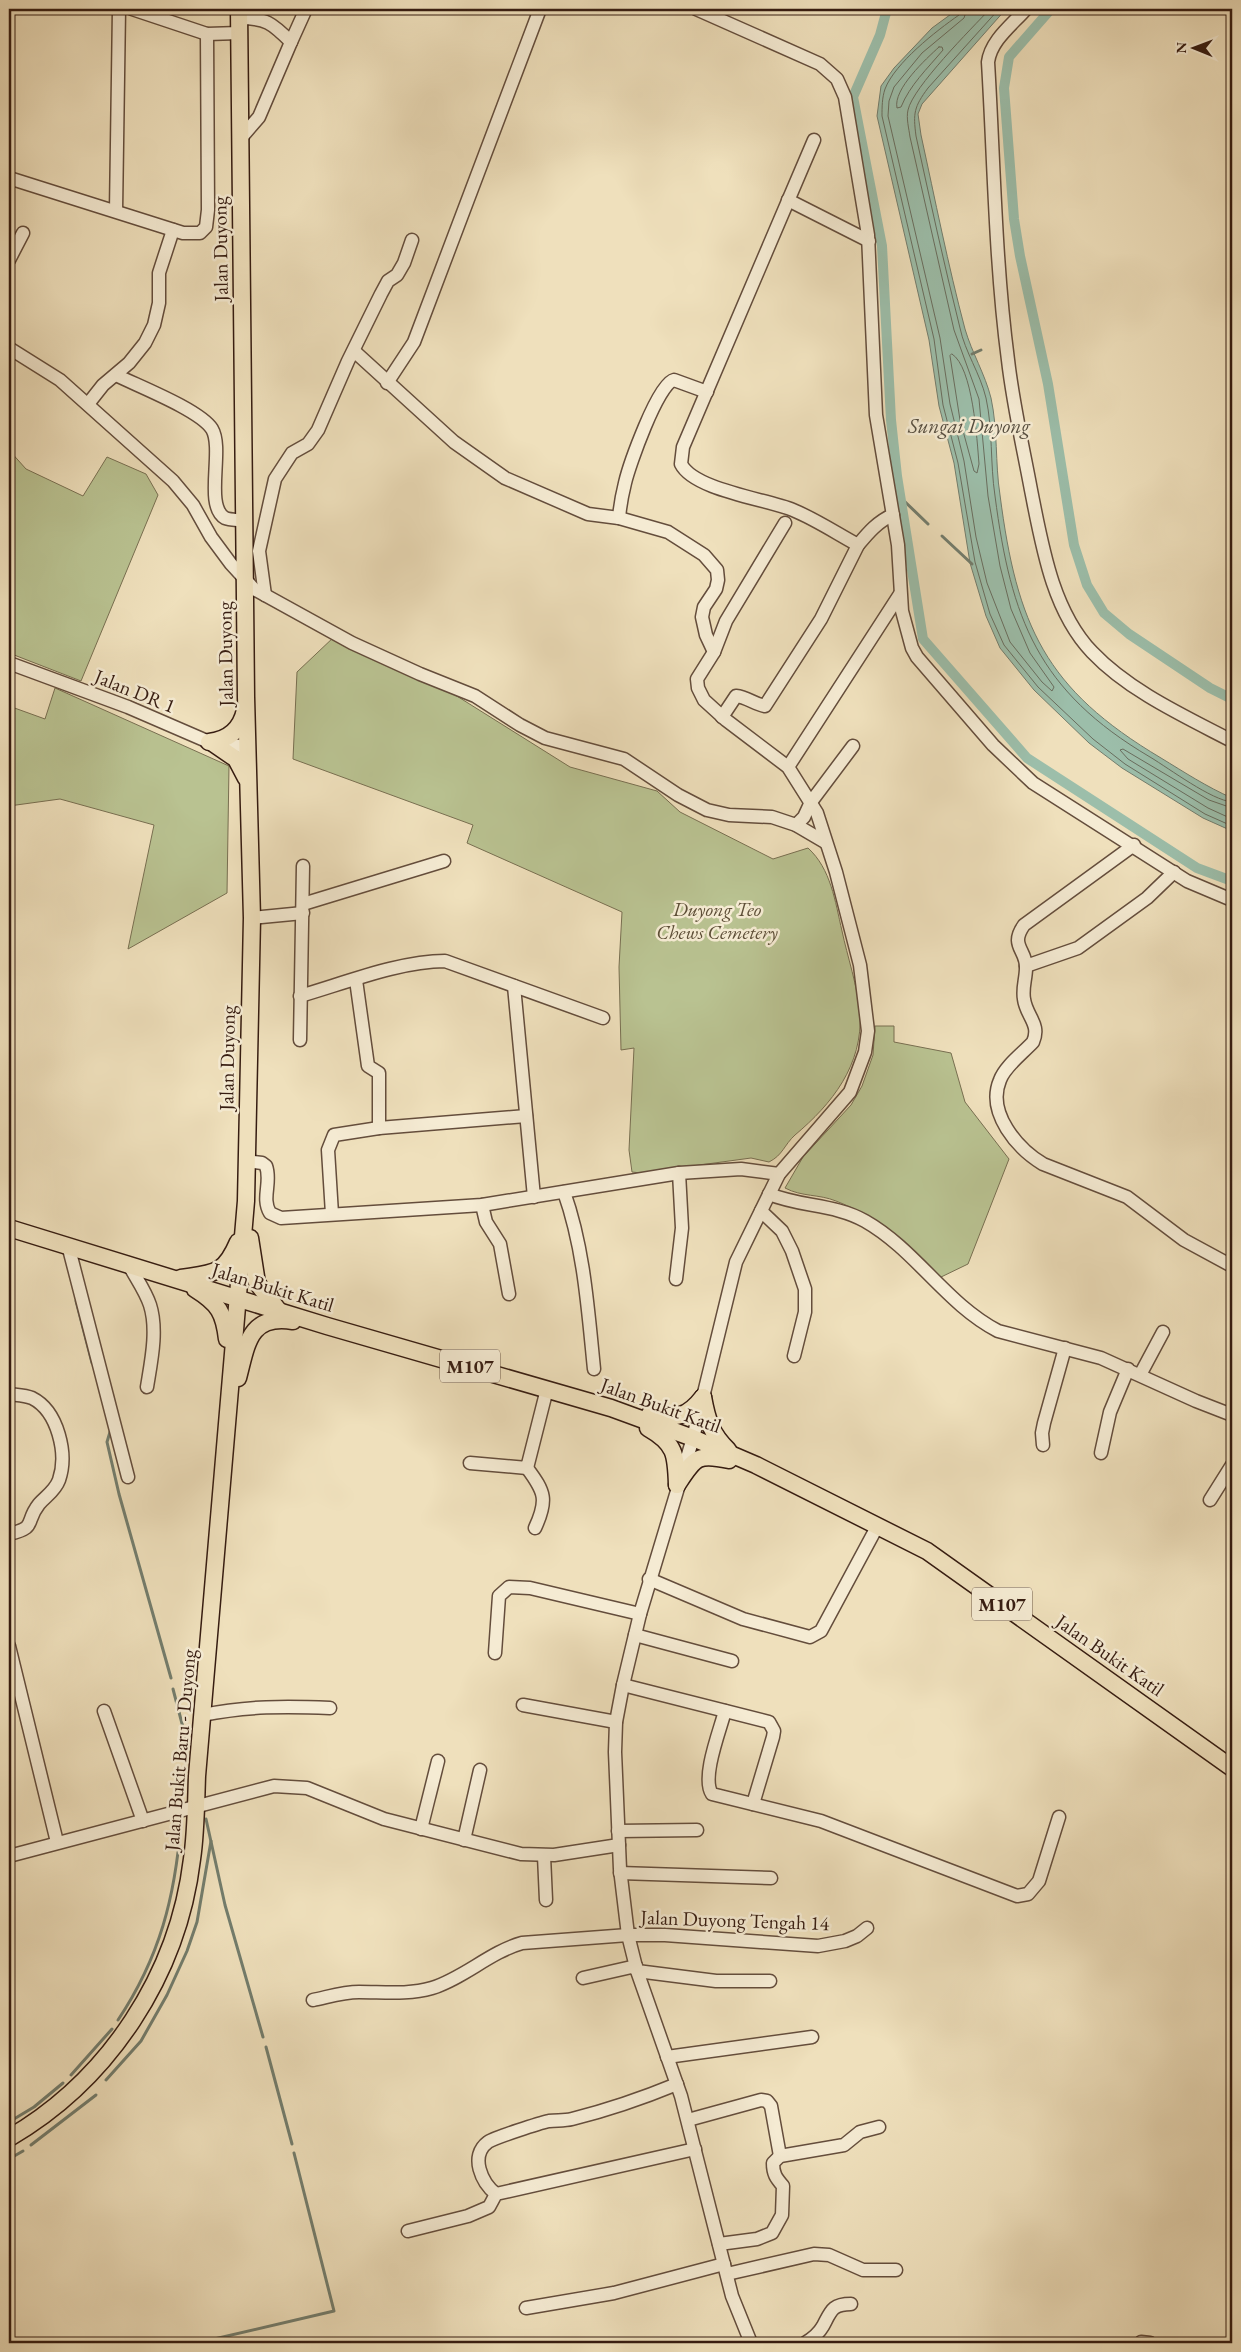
<svg xmlns="http://www.w3.org/2000/svg" width="1241" height="2352" font-family="'EB Garamond',serif">
<rect width="100%" height="100%" fill="#efe0bc"/>
<filter id="stains"><feTurbulence type="fractalNoise" baseFrequency=".004" numOctaves="4"/><feColorMatrix values="0 0 0 0 .2 0 0 0 0 .09 0 0 0 0 .02 0 0 0 .5 -.17"/></filter>
<radialGradient id="worn" r=".72"><stop offset=".6" stop-color="#630" stop-opacity="0"/><stop offset="1" stop-color="#630" stop-opacity=".3"/></radialGradient>
<!-- green -->
<g fill="#b9c291" stroke="#786f51">
<path d="M9,450L26,469L83,496L107,457L146,474L158,495L81,681L9,653Z"/>
<path d="M335,636L452,693L570,767L657,791L680,812L773,859L808,848C831,869 835,901 842,931C847,955 858,988 860,1013C863,1065 832,1104 795,1135C784,1145 783,1155 769,1162L751,1158L641,1173L632,1172L629,1150L634,1048L621,1050L619,967L622,912L467,843L473,825L293,759L297,672Z"/>
<path d="M55,688L229,766L227,893L128,949L154,825L60,799L9,806V706L45,719Z"/>
<path d="M875,1026H894V1042L951,1053L965,1102L1009,1159L968,1264L939,1278C907,1244 880,1218 836,1201C819,1194 802,1197 785,1188L803,1157L851,1105L862,1086L873,1055Z"/>
</g>
<!-- water -->
<path fill="#9cbeaa" stroke="#737d6d" d="M958,9H1006L922,104L918,114L921,135C935,199 948,265 965,329C972,353 985,374 991,398C998,430 995,463 1000,495C1017,626 1045,689 1161,758C1184,772 1207,787 1232,798V831L1203,818L1122,768L1089,743L1034,690L1000,648L986,616L970,563L954,463L939,406L929,340L877,116L881,86L894,68L932,28Z"/>
<g fill="none" stroke-linecap="round" stroke-linejoin="round">
<!-- shore -->
<g stroke="#696d5e" stroke-width="1">
<path d="M961,9L959,15C936,31 895,63 885,89C882,98 882,107 882,116L934,339L943,405L958,463L975,562L990,614L1004,645L1038,687L1093,739L1125,764L1205,814L1232,826"/>
<path d="M967,9L964,18L922,53L894,87L889,101L888,116L940,338L950,404L964,461L976,537L987,583L1010,642L1042,682L1052,691L1054,687L1030,653L1011,609L1000,566L988,496L979,399L954,330L910,137C909,129 906,118 908,110C913,87 971,29 990,9"/>
<path d="M999,9L928,88C914,107 913,113 916,136C930,200 944,264 960,328C965,352 980,373 986,398C993,430 990,463 995,496C1011,619 1038,691 1150,757C1170,769 1211,800 1232,802"/>
<path d="M939,47H942L943,50C927,69 910,85 901,107L897,108C893,89 926,59 939,47Z"/>
<path d="M952,354C973,367 977,440 979,464L977,473L974,471L960,420L950,356Z"/>
<path d="M1232,808L1209,800L1123,749L1120,750L1128,759L1208,808L1232,819"/>
</g>
<!-- stream -->
<g stroke="#737d6d" stroke-width="3">
<path d="M972,354L981,350"/>
<path d="M900,497L928,524"/>
<path d="M942,536L972,564"/>
<path d="M76,1301L92,1363"/>
<path d="M110,1432L107,1442L119,1494L171,1678"/>
<path d="M173,1689L186,1739"/>
<path d="M206,1819L225,1905L263,2037"/>
<path d="M118,2020C160,1957 175,1897 181,1823"/>
<path d="M266,2047L292,2144"/>
<path d="M71,2075L112,2029"/>
<path d="M106,2080L141,2041L167,1995L187,1951L197,1922L211,1841"/>
<path d="M9,2122L34,2107L63,2083"/>
<path d="M31,2145L96,2095"/>
<path d="M9,2159L23,2151"/>
<path d="M197,2343L334,2311L294,2153"/>
</g>
<!-- canal -->
<g stroke="#9cbeaa" stroke-width="10">
<path d="M887,9L880,35L853,97L882,246L891,420L897,476L923,639L1027,758L1197,868L1232,881"/>
<path d="M1051,9L1009,57L1004,88L1014,219L1020,256L1048,384L1074,545L1087,585L1104,613L1129,634L1210,688L1232,699"/>
</g>
<defs>
<g id="minor">
<path d="M132,9L207,34L239,33"/>
<path d="M696,9L820,64L837,79L845,97L868,235L876,415L898,545L902,611L912,648L917,657L993,745L1033,783L1187,881L1232,900"/>
<path d="M1026,9C1012,25 991,40 988,62C994,161 995,261 1008,360C1013,404 1023,447 1031,490C1042,545 1052,610 1092,652C1129,691 1184,716 1232,741"/>
<path d="M239,18C266,18 272,23 291,42L259,117L240,139"/>
<path d="M291,42L305,11"/>
<path d="M814,140L683,447L681,464C694,490 766,499 793,510C815,519 836,533 858,545C868,533 878,521 893,515"/>
<path d="M9,178L183,233H200L206,227L208,210L207,34"/>
<path d="M788,200L869,241"/>
<path d="M116,211L119,9"/>
<path d="M9,260L23,233"/>
<path d="M9,348L60,380L173,481L193,505L211,537L231,564L254,589L352,643L420,674L475,696L520,725L545,738L624,759L678,795L707,810L729,815L772,817L796,825L825,842"/>
<path d="M354,351L454,442L505,478L588,514L619,518L668,532L704,555L717,570L718,580L716,589L704,607L702,617L706,635L714,652"/>
<path d="M116,375C138,386 200,410 212,429C224,449 204,506 225,518C230,520 239,520 244,521"/>
<path d="M387,383L414,342L540,9"/>
<path d="M88,404L103,385L129,363L145,343L154,325L159,303V273L173,230"/>
<path d="M619,518C620,506 622,495 625,483C629,466 658,383 674,380L707,392"/>
<path d="M265,595L259,551L275,479L292,453L308,444L318,430L348,361L381,294L388,281L397,275L404,263L412,240"/>
<path d="M9,663L128,707L209,742L248,747"/>
<path d="M722,717L736,696C747,697 754,704 765,706L821,619L858,545"/>
<path d="M788,767L900,594"/>
<path d="M796,825L804,817L811,802L853,746"/>
<path d="M1134,845L1024,925C1009,946 1027,950 1026,968C1026,979 1022,988 1024,999C1026,1016 1041,1024 1033,1042C1023,1053 1005,1066 1000,1080C986,1113 1018,1149 1043,1164L1127,1197L1184,1240L1232,1266"/>
<path d="M303,904L444,861"/>
<path d="M252,918L303,913"/>
<path d="M1026,966L1078,948L1147,898L1174,872"/>
<path d="M356,980L368,1066L379,1073V1128"/>
<path d="M514,986L534,1197"/>
<path d="M300,996C345,983 400,961 445,961L603,1018"/>
<path d="M300,1040L303,866"/>
<path d="M246,1161L262,1163L266,1166C272,1182 261,1198 270,1213L281,1218L482,1205L679,1173L741,1169L779,1174"/>
<path d="M564,1192C584,1248 588,1310 594,1369"/>
<path d="M769,1194C801,1207 835,1204 865,1221C916,1250 946,1304 998,1331L1101,1358L1196,1401L1232,1415"/>
<path d="M482,1205L486,1222L500,1244L509,1294"/>
<path d="M761,1211L782,1231L792,1251L805,1289V1312L794,1356"/>
<path d="M332,1214L328,1150L334,1135L379,1128L526,1116"/>
<path d="M68,1245L128,1477"/>
<path d="M128,1263C135,1277 145,1290 150,1305C158,1330 151,1362 147,1387"/>
<path d="M676,1279L682,1228L679,1173"/>
<path d="M1140,1375L1163,1332"/>
<path d="M9,1394C16,1395 25,1395 32,1398C58,1411 68,1454 59,1480C55,1491 46,1496 39,1504C24,1523 38,1527 9,1534"/>
<path d="M1043,1445L1042,1433L1044,1423L1065,1348"/>
<path d="M1101,1453L1110,1412L1128,1369"/>
<path d="M470,1463L527,1468L547,1389"/>
<path d="M527,1468C545,1492 548,1500 535,1528"/>
<path d="M1210,1500L1232,1465"/>
<path d="M649,1579L743,1619L810,1637L821,1631L878,1525"/>
<path d="M635,1635L732,1661"/>
<path d="M9,1646L57,1842"/>
<path d="M495,1653L499,1596L509,1587L530,1588L640,1614"/>
<path d="M623,1685L769,1722L774,1731L773,1737L753,1804"/>
<path d="M523,1705L616,1722"/>
<path d="M104,1711L143,1821"/>
<path d="M725,1711C720,1730 701,1778 712,1794L821,1821L1017,1896L1028,1894L1039,1881L1059,1817"/>
<path d="M203,1715C246,1706 286,1706 330,1708"/>
<path d="M421,1829L438,1761"/>
<path d="M618,1831L697,1830"/>
<path d="M464,1840L480,1770"/>
<path d="M9,1856L274,1786L307,1788L384,1819L521,1854L554,1855L619,1845"/>
<path d="M544,1856L546,1900"/>
<path d="M620,1873L771,1878"/>
<path d="M637,1971L716,1981H770"/>
<path d="M583,1978L636,1966"/>
<path d="M313,2000C328,1997 343,1992 359,1992C384,1992 408,1995 432,1988C464,1978 490,1952 522,1943L628,1935H665L818,1946L845,1941L857,1936L867,1928"/>
<path d="M667,2057L812,2037"/>
<path d="M688,2120L761,2100L767,2101L771,2106L780,2156"/>
<path d="M496,2194C482,2183 469,2156 488,2142C496,2137 540,2123 549,2121C557,2120 564,2121 572,2119C608,2110 643,2098 677,2084"/>
<path d="M408,2231L468,2216L489,2207L496,2194L695,2149"/>
<path d="M719,2244L757,2239L772,2233L782,2215L783,2186C776,2178 773,2174 773,2163L780,2156L844,2145L860,2132L879,2127"/>
<path d="M727,2274L814,2254L829,2255L863,2270H896"/>
<path d="M526,2308L614,2293L724,2264"/>
<path d="M1141,2342L1150,2343"/>
<path d="M751,2343L732,2296L681,2096L637,1971L628,1935L620,1869L615,1752L616,1722L623,1685L640,1614L693,1438L736,1262L779,1174L850,1092L865,1052L868,1031L860,965L836,872L817,813L788,767L726,720L704,700L698,688L697,679L714,652L726,621L785,523"/>
<path d="M805,2343C812,2339 819,2333 823,2326C831,2311 832,2304 851,2304"/>
</g>
<g id="major">
<path d="M209,742C229,740 241,729 245,710"/>
<path d="M214,744L236,759L246,778"/>
<path d="M9,1228L327,1326L611,1408L693,1438L756,1465L927,1551L1232,1768"/>
<path d="M250,1238L257,1283L279,1311"/>
<path d="M181,1278C214,1273 224,1275 238,1242"/>
<path d="M195,1289C219,1304 224,1313 227,1339"/>
<path d="M238,1378C247,1344 249,1314 293,1321"/>
<path d="M703,1397C707,1419 711,1434 728,1450"/>
<path d="M650,1414C676,1418 686,1419 703,1397"/>
<path d="M648,1428C676,1444 676,1455 677,1485"/>
<path d="M677,1485C695,1458 696,1453 729,1460"/>
<path d="M9,2138C109,2080 178,1975 192,1859C196,1832 196,1803 197,1776L246,1201L252,918L246,697L239,9"/>
</g>
</defs>
<!-- minor casing -->
<use href="#minor" stroke="#644d3c" stroke-width="15"/>
<!-- major casing -->
<use href="#major" stroke="#361c11" stroke-width="19"/>
<!-- minor -->
<use href="#minor" stroke="#f5ebd3" stroke-width="12"/>
<!-- major -->
<use href="#major" stroke="#efe0bc" stroke-width="16"/>
</g>
<g text-anchor="middle" stroke-width="5" stroke-linejoin="round" paint-order="stroke">
<!-- shield labels -->
<g fill="#f5ebd3" stroke="#6f5a4b" stroke-width="1">
<rect x="440" y="1349.5" width="60" height="33" rx="4"/>
<rect x="972" y="1587.5" width="60" height="33" rx="4"/>
</g>
<g font-size="19" font-weight="bold" fill="#361c11">
<text x="470" y="1373">M107</text>
<text x="1002" y="1611">M107</text>
</g>
<!-- street labels -->
<g font-size="20" fill="#361c11" stroke="#f5ebd3">
<text transform="translate(220 249) rotate(-91)" y="7">Jalan Duyong</text>
<text transform="translate(225 654) rotate(-91)" y="7">Jalan Duyong</text>
<text transform="translate(135 691) rotate(22)" y="7">Jalan DR 1</text>
<text transform="translate(227 1058) rotate(-89)" y="7">Jalan Duyong</text>
<text transform="translate(273 1287) rotate(17)" y="7">Jalan Bukit Katil</text>
<text transform="translate(661 1405) rotate(20)" y="7">Jalan Bukit Katil</text>
<text transform="translate(1110 1655) rotate(35)" y="7">Jalan Bukit Katil</text>
<text transform="translate(180 1750) rotate(-85)" y="7">Jalan Bukit Baru - Duyong</text>
<text transform="translate(735 1920) rotate(2)" y="7">Jalan Duyong Tengah 14</text>
</g>
<!-- park labels -->
<g font-size="20" font-style="italic" fill="#5d4e37" stroke="#f5ebd3">
<text x="717" y="916">Duyong Teo<tspan x="717" dy="23">Chews Cemetery</tspan></text>
</g>
<!-- water labels -->
<g font-size="21" font-style="italic" fill="#554d3f" stroke="#f5ebd3">
<text x="969" y="433">Sungai Duyong</text>
</g>
</g>
<!-- margin -->
<rect width="1241" height="2352" fill="none" stroke="#efe0bc" stroke-width="30"/>
<rect x="10" y="10" width="1221" height="2332" fill="none" stroke="#361c11" stroke-width="2.5"/>
<rect x="15" y="15" width="1211" height="2322" fill="none" stroke="#361c11"/>
<!-- north arrow -->
<g transform="translate(1194 48) rotate(271)" stroke="#f5ebd3" stroke-width="4" paint-order="stroke">
<path d="M0-4L9 19L0 12L-9 19Z" fill="#361c11"/>
<text y="-8" font-size="14" font-weight="bold" text-anchor="middle" fill="#361c11">N</text>
</g>
<rect width="100%" height="100%" filter="url(#stains)"/>
<rect width="100%" height="100%" fill="url(#worn)"/>
</svg>
